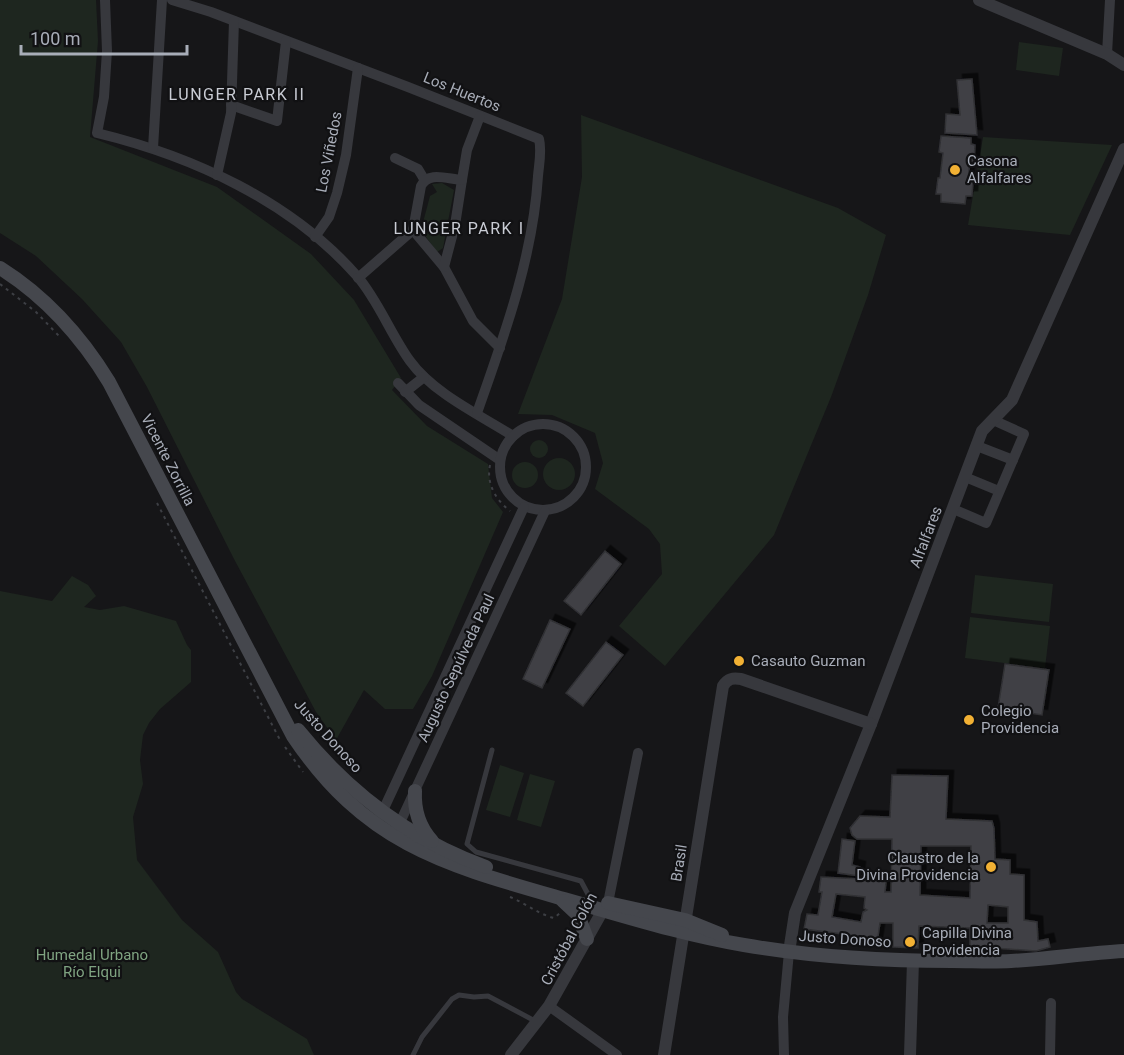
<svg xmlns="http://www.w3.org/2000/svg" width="1124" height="1055" font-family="Roboto,sans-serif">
<defs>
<filter id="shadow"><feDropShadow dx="5.5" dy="-5.5" stdDeviation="0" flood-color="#0009"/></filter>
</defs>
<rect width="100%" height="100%" fill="#161618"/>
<!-- green -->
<g fill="#1e261f">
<path d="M0,0H96L98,41L90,137L217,187L311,254L354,300L401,378L392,390L427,426L488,464L492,498L503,512L432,676L413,709H385L364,690L336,740L316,712L234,559L147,387L121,342L82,299L36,256L0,233Z"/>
<path d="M1019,42L1063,48L1059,76L1016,70Z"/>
<path d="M581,115L838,208L886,235L868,295L831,397L774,535L665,666L619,626L662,574L660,544L649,529L595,489L603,463L595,433L552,415L518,414L562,299L582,177Z"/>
<path d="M983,137L1112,145L1070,235L968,225Z"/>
<path d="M442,183L454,190L443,248L437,252L421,230L430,196L437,192L432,184Z"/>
<circle cx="539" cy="449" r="9"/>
<circle cx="559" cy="474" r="16"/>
<circle cx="525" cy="475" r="13"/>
<path d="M975,575L1053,584L1049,622L971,613Z"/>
<path d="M72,576L88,585L96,596L84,607L100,610L124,606L176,621L187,645L191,650V682L160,709L149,723L143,735L140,760L143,784L133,817L137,860L182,920L218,952L236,992L242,999L307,1039L314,1055H0V591L52,601Z"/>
<path d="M970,617L1050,626L1045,668L965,658Z"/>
<path d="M500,765L524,773L510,817L486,810Z"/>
<path d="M530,774L555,781L541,827L517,820Z"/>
</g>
<!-- building -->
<g fill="#404145" stroke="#303034" stroke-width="1.5" fill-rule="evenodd" filter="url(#shadow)">
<path d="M972,79L977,135L945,133L946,114L960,115L957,80Z"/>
<path d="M941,136L971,138V144L975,145L974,162L970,161L968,180L973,181L972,196H966L965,204L941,202V194H936L938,178H940L943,153L939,152Z"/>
<path d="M605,551L621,564L581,615L564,601Z"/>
<path d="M550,620L570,629L542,688L523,679Z"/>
<path d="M606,642L623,655L583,706L566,693Z"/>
<path d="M1005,664L1049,670L1042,715L998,708Z"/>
<path d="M892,775L948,776L946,819L992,821L994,828L995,859L1010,860V874L1024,875V920L1037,922L1038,941L1048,939L1050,947L1036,951L993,948V951L970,949V928L919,926L918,948L893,947V923H880L877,943L868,942V945L850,942V935L804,929L807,914L818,915L822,892H819L821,877L861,879L862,876L886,882L885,892H891L892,839H857L852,835L850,828L860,816L890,817ZM921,846H971L970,898L920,895ZM836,894L865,897L864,908L867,910L863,912L861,922L832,917ZM988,905L1008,907V923H987Z"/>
<path d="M842,839L855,841L852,865L860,867L859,876L838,873Z"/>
</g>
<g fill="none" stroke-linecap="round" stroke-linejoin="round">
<!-- path -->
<g stroke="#3d3f44" stroke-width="2" stroke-dasharray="3 4.5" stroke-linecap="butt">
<path d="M0,284L36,312L59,336"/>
<path d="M490,465C486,484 496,500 510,511"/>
<path d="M157,503L280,740"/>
<path d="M285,747L303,772"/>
<path d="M510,897C525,903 538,914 554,918L560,913"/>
</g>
<!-- service -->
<g stroke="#37383d" stroke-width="5">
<path d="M492,750L467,844L476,852L581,881L590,898"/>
<path d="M413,1055L422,1037L452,999L459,995L474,997L488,996L535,1021"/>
</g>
<!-- minor -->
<g stroke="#37383d" stroke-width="10">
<path d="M105,0L107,51L104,97L97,133C192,156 291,201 357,276C378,300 391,335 410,361C433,393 480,415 513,436"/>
<path d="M172,0L211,12L408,87L539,139C542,151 539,164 538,176C533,258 504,336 477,413"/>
<path d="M1107,54L1110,0"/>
<path d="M231,105L277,121L286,41"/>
<path d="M153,148L162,0"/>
<path d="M395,158L418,169L424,179"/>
<path d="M217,175L231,113L234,21"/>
<path d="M413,230L444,267L473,321L500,348"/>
<path d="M315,237L329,217L337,193L346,155L358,68"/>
<path d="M444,267L455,225L462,180"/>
<path d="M358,278L413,230L421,186C428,171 447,179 462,180L467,150L480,116"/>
<path d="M398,383L419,405L500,460"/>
<path d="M405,392L424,377"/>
<circle cx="543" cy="467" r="43"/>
<path d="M977,446L1013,460"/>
<path d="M965,477L999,491"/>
<path d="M953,509L986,523L1024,434L993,420"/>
<path d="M380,817L524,507"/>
<path d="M397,829L545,511"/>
<path d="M605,908L608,903L638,753"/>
<path d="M549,1006L617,1055"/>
<path d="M784,1055L783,1017L789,952"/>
<path d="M1050,1055L1051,1003"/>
</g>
<!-- tertiary -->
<g stroke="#37383d" stroke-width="12">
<path d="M979,0L1107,54L1124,65"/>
<path d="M789,952L795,913L871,724L982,431L1012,400L1124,149"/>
<path d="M511,1055L549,1006L603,910"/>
<path d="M664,1055L723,686C728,678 733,678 741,679L871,724"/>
<path d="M910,1055L913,961"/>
</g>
<!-- secondary -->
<g stroke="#45474d" stroke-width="14">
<path d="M0,268C46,297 81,336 109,382L293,736C366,845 445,865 564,899C624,916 684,935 744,945C813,957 883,961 952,961C972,961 992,962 1011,961C1049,959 1086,953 1124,951"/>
<path d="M298,730C348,792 411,840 486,867"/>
<path d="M415,791C414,810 419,827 432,841"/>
<path d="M563,901L578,915L587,939"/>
<path d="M608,903L685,920L722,935"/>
</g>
</g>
<!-- markers -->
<g fill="#f2b134" stroke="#111113" stroke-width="2">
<circle cx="955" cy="170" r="6"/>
<circle cx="739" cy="661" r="6"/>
<circle cx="969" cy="720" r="6"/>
<circle cx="991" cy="867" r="6"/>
<circle cx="910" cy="942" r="6"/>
</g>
<g text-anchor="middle" stroke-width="4.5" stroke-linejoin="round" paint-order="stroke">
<!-- street labels -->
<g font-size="15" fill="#a8adb8" stroke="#111113">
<text transform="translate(462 92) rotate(22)" y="5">Los Huertos</text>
<text transform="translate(329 152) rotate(-79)" y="5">Los Viñedos</text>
<text transform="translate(168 460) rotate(63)" y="5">Vicente Zorrilla</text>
<text transform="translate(926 537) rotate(-69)" y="5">Alfalfares</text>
<text transform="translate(456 668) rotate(-65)" y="5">Augusto Sepúlveda Paul</text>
<text transform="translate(328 736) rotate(48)" y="5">Justo Donoso</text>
<text transform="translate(679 863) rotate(-81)" y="5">Brasil</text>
<text transform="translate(569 939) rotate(-62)" y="5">Cristóbal Colón</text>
<text transform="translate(845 939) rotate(4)" y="5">Justo Donoso</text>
</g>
<!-- poi labels -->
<g font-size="15" fill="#a8adb8" stroke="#111113" text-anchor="start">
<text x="967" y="166">Casona<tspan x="967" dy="17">Alfalfares</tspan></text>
<text x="751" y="666">Casauto Guzman</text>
<text x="981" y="716">Colegio<tspan x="981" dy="17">Providencia</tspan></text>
<text x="979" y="863" text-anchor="end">Claustro de la<tspan x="979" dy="17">Divina Providencia</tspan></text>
<text x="922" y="938">Capilla Divina<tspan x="922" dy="17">Providencia</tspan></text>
</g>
<!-- park labels -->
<g font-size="15" fill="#7fa381" stroke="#111113">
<text x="92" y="960">Humedal Urbano<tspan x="92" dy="17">Río Elqui</tspan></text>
</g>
<!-- neighbourhood labels -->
<g font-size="16" letter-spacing="1.5" fill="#c9ccd4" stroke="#111113">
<text x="237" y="100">LUNGER PARK II</text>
<text x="459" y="234">LUNGER PARK I</text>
</g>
</g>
<!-- scale -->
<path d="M21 45v9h166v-9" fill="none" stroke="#a8adb8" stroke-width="3"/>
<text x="30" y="45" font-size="18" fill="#a8adb8" stroke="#111113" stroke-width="4.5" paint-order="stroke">100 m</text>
</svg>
